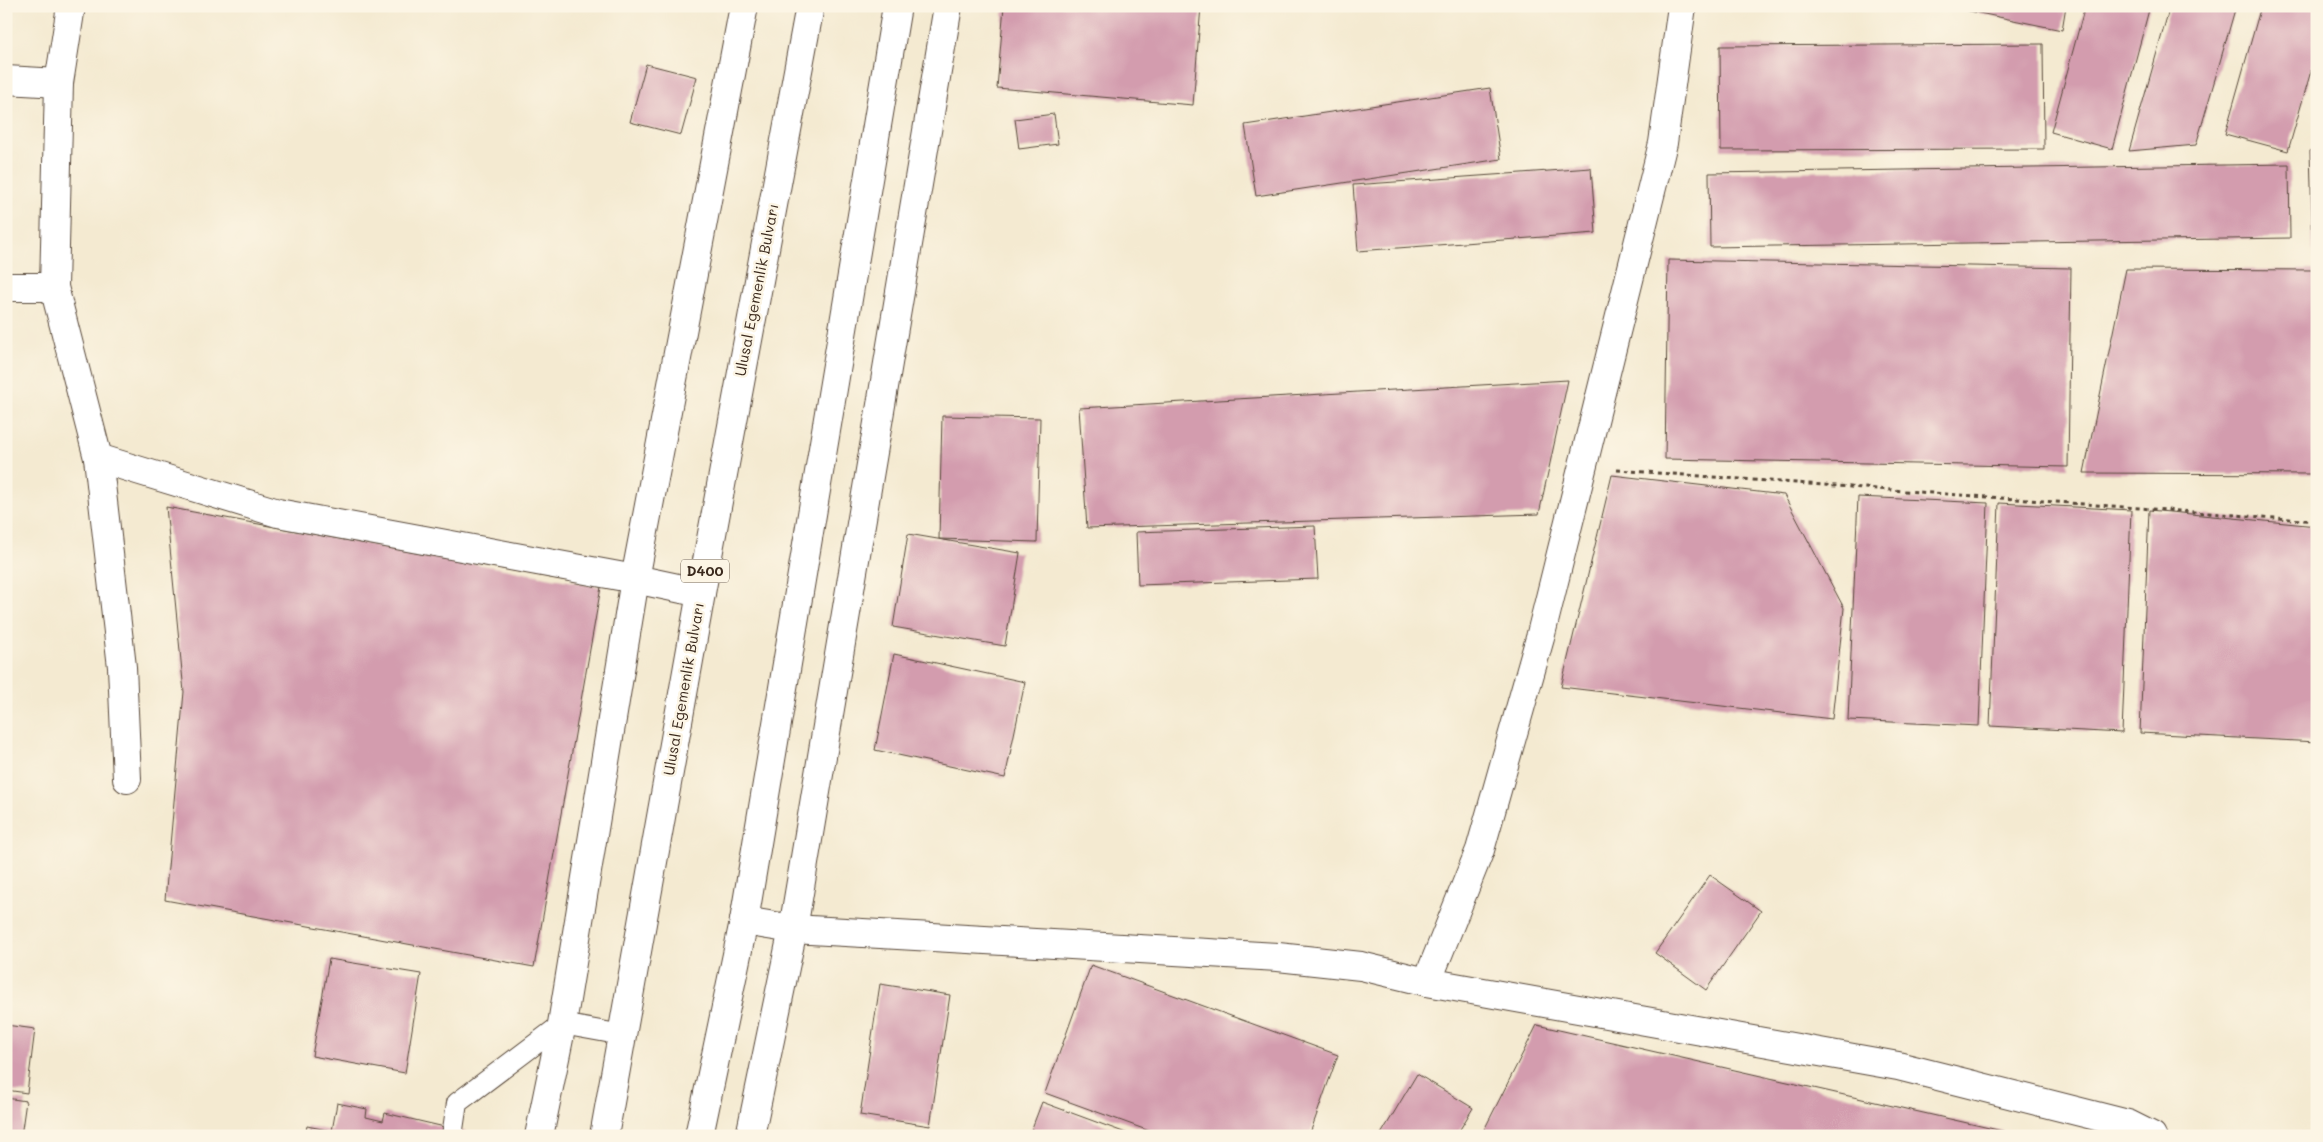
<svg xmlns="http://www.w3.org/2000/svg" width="2323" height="1142" font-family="Mali,sans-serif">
<rect width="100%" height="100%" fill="#fcf5e5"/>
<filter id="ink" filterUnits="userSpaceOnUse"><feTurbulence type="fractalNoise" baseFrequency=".02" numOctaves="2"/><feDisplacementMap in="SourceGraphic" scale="10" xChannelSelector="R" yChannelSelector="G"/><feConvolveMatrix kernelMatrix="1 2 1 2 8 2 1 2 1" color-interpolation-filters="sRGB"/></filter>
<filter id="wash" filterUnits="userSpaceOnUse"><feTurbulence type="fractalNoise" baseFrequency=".0096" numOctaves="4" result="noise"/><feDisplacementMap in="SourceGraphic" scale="20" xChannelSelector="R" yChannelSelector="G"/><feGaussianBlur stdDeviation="1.12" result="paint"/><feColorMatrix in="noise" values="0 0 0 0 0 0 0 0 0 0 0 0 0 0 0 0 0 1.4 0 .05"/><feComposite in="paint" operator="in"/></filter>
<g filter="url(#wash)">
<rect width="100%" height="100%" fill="#f4ead1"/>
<g id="blocks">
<!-- building -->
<g fill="#d39cae">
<path d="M1004,6H1201L1193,105L997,88Z"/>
<path d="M1945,6H2066L2062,30Z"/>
<path d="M2085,6H2150L2112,149L2051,132Z"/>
<path d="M2170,6H2236L2196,145L2129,151Z"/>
<path d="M2261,6H2317V50L2288,151L2225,134Z"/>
<path d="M2043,44L2044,149L1721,150L1720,46Z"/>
<path d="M646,64L697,77L681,135L630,122Z"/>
<path d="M1490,88L1501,159L1256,196L1245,125Z"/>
<path d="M1054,114L1058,144L1019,149L1015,119Z"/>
<path d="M2317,148V257L2313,258L2310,151Z"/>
<path d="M2289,164L2290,238L1710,247L1709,173Z"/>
<path d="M1591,168L1596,233L1358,251L1353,185Z"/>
<path d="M1668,260L2071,268L2068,467L1665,459Z"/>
<path d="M2126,269L2317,270V474L2084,473Z"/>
<path d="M1568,380L1539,514L1087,528L1079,408Z"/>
<path d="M942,416L1040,418L1037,542L939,539Z"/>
<path d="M1612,475L1784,495L1844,608L1832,719L1561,687Z"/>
<path d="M1858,497L1988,503L1979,726L1848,720Z"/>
<path d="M1999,503L2131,510L2122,733L1990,726Z"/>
<path d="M166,507L601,587L534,967L165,900L184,692Z"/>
<path d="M2149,510L2317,526V742L2140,733Z"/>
<path d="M1315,526L1318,579L1138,585L1136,532Z"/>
<path d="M908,534L1020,553L1005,646L893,627Z"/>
<path d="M894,654L1025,682L1005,778L875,750Z"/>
<path d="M1710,875L1761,911L1706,990L1655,953Z"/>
<path d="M329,959L421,974L405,1073L312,1056Z"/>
<path d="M1091,965L1338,1055L1309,1136H1163L1045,1093Z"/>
<path d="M880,984L950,995L930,1126L860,1115Z"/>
<path d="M6,1025L35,1029L27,1093L6,1090Z"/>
<path d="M1537,1025L2020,1135V1136H1481Z"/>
<path d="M1417,1074L1473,1108L1456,1136H1380Z"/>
<path d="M6,1098L26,1101L21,1136H6Z"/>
<path d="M1042,1102L1134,1136H1029Z"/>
<path d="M337,1103L367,1109L366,1117L383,1121L385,1113L483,1136H305L307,1126L332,1131Z"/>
</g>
</g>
</g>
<g filter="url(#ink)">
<use href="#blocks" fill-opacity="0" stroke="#574739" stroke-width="1"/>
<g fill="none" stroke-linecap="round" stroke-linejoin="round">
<defs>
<path id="service" d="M452,1136L457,1103L562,1024L623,1035"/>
<g id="minor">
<path d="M71,6L59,83L54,287L98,458L122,667L127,779"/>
<path d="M6,80L59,83"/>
<path d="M6,287H54"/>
<path d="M98,458L278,513L635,579L701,593"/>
<path d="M744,921L793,929L1278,957L1361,966L1427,982L1898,1066L2128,1124L2152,1136"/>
<path d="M1427,982L1480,850L1540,638L1663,143L1682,6"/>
<path d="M539,1136L562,1024L635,579L744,6"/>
<path d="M750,1136L793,929L948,6"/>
</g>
<g id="trunk">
<path d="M604,1136L701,593L810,6"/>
<path d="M699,1136L744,921L897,6"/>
</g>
</defs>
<!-- service casing -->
<use href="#service" stroke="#574739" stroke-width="22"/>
<!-- minor casing -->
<use href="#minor" stroke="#574739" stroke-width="30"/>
<!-- trunk casing -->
<use href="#trunk" stroke="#574739" stroke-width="30"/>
<!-- path -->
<path stroke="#574739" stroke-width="3" stroke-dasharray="4 4" stroke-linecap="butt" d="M1617,470L2317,521"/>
<!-- service -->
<use href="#service" stroke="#fff" stroke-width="20"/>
<!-- minor -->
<use href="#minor" stroke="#fff" stroke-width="28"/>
<!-- trunk -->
<use href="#trunk" stroke="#fff" stroke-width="28"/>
</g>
</g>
<g text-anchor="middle" stroke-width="5" stroke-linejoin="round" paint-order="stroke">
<!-- shield labels -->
<rect fill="#fcf5e5" stroke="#75675a" stroke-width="1" x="681" y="559.5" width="48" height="23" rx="4"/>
<g font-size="14" font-weight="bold" fill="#3b2a1e">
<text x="705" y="576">D400</text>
</g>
<!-- street labels -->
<g font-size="15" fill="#3b2a1e" stroke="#fcf5e5">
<text transform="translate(757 290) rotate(-79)" y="5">Ulusal Egemenlik Bulvarı</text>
<text transform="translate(684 689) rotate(-80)" y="5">Ulusal Egemenlik Bulvarı</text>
</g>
</g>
<!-- margin -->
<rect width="2323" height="1142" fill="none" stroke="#fcf5e5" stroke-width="25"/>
</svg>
